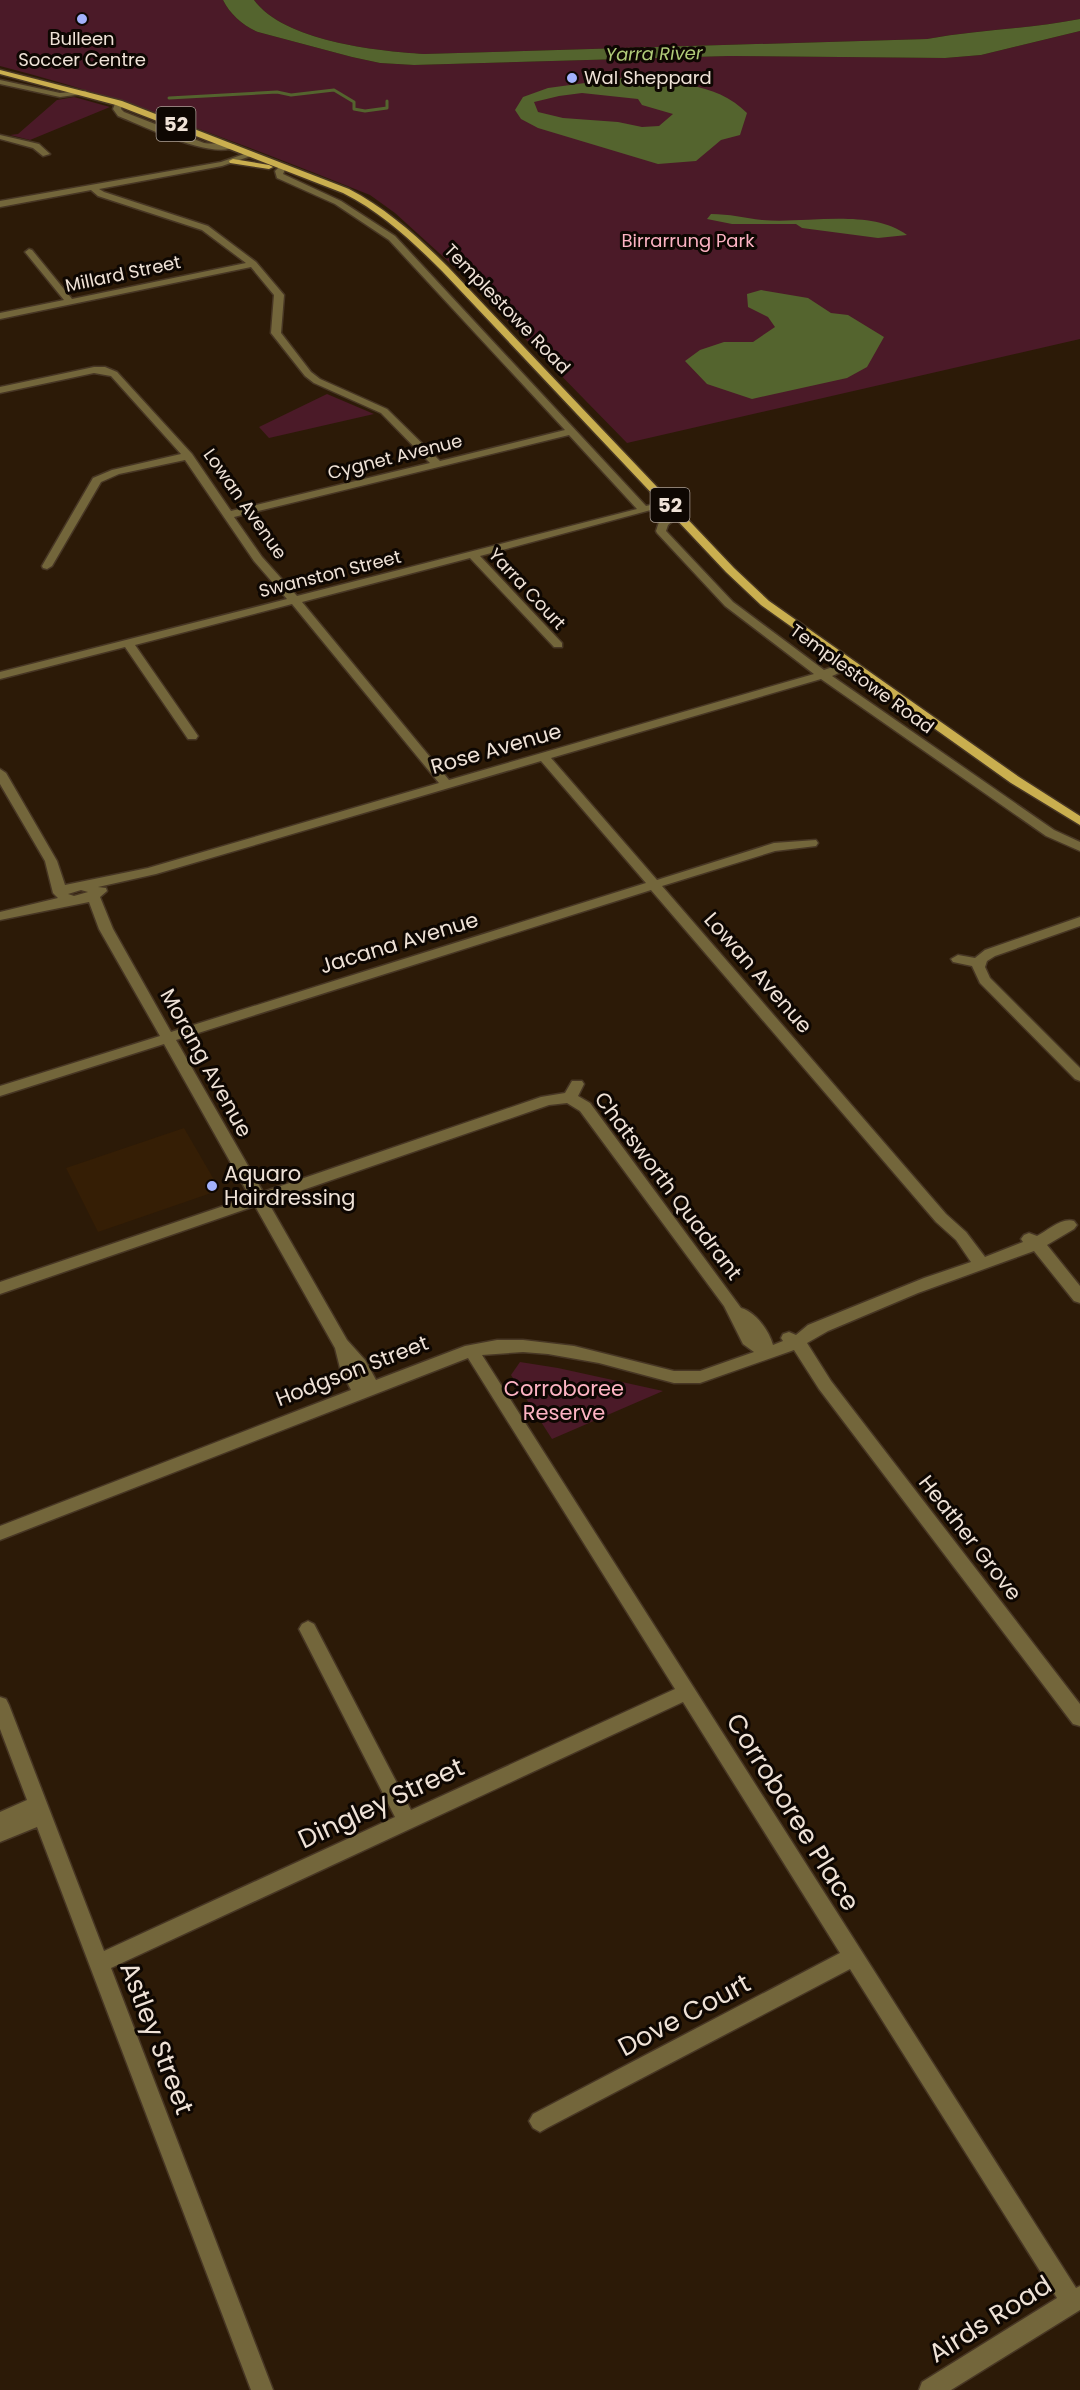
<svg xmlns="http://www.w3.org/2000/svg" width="1080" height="2390" font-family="Poppins,sans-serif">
<rect width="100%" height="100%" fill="#2c1a07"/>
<!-- built -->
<path fill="#351e05" d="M184,1128L220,1190L98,1232L66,1168Z"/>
<!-- green -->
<g fill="#4b1a28">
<path d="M0,0H223C230,14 243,26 258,32L352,57L380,63L414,65L729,56L945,58L981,55L1080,31V339L627,443L460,272L395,213L370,195C248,147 127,98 0,66Z"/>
<path d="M254,0H1080V19C1029,29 978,30 927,39L424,54C376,51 284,41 254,0Z"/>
<path d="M74,97L110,107L30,140L10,135L18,134L57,100Z"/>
<path d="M327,394L374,414L269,438L259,427Z"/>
<path d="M520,1362L558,1368L663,1391L552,1439L511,1375Z"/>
</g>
<!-- water -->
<g fill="#54642e" fill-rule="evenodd">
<path d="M223,0H254C284,41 376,51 424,54L927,39C978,30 1029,29 1080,19V31L981,55L945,58L729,56L414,65L380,63L352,57L258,32C243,26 230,14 223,0Z"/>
<path d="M622,78C665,82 716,81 747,113L740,135L721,140L696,161L658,164L538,128L521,119L515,110L523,97L548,88ZM582,93L638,99L642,105L673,114L659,126L642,127L618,122L563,118L538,112L534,102L559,96Z"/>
<path d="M711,214C729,214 745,218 762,220C806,224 870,208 907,235L878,238L802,228L796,224H732L707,219Z"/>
<path d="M761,290L808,298L831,313L848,315L884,337L867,367L847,378L752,399L707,384L685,361L700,350L724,342H753L775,327L768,317L748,307L747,294Z"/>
</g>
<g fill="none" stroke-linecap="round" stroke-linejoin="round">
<!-- stream -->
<path stroke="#54642e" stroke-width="3" d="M169,98L277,92L291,95L334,90L354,102V109L365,111L387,108V101"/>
<defs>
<g id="minor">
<path d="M0,80L60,93L85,91L89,93L60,97L0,84Z"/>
<path d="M119,101L123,103L121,109L124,112L204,143C214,145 229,141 237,146C213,161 144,126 118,116L113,109L116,101Z"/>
<path d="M0,135L39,144L50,154L43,156L33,148L0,139Z"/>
<path d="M250,152L257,154L222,166L99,189L104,192L208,226L256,262L284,295L281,333L311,372L320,379L387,409L440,461L565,430L389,240L335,204L277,178L275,171L281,165H287L283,174L341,201L395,236L646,506L668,501L673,504L480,556L562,643V647H554L470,558L302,602L449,780L814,674L725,606L657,533L656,531L659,522L677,510L682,513L668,525L666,531L733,602L824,670L847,662H855V666L832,676L1054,830L1080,842V851L1046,836L821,679L551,758L657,880L774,843L816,840L818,843L816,846L775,851L662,886L946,1214L966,1232L985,1257L1023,1242L1021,1239L1024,1235L1029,1233L1037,1236C1047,1231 1062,1217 1074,1221L1077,1225L1074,1229L1047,1245L1080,1286V1303L1074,1301L1034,1251L918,1293L828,1331L807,1343L831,1381L1080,1704V1726L1073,1724L819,1389L794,1350L700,1383H674L599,1363L548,1354L523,1352L482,1355L1076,2288L1080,2286V2310L951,2390H919L922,2382L1057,2298L850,1969L547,2128L540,2132L533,2128L529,2121L533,2114L840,1953L683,1702L111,1968L273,2390H251L37,1827L0,1842V1812L27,1800L0,1729V1697L6,1699L9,1705L104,1951L395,1817L299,1629L302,1624L308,1621L314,1624L411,1810L675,1689L468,1358L0,1540V1526L351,1390L340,1368L335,1348L255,1206L0,1294V1282L250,1197L164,1044L0,1096V1086L160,1036L99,929L89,902L0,920V912L58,898L53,893L45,861L0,784V769L6,773L57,861L65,885L148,868L439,783L292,604L135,645L198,736L196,739H188L125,647L0,679V672L287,599L254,561L185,460L119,474L101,482L52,566L47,569L43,568L42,566L93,478L112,470L181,454L111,376L94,373L0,393V387L94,367H105L117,372L192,454L231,511L430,463L381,413L314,383L305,376L271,333L274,295L251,267L0,319V313L64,300L25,252L29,249L32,250L72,299L246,263L202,230L98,196L91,190L0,207V201L221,162ZM569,435L637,509L297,596L262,557L234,517ZM541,761L646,883L171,1032L113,929L100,897L107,891L106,888L98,887L156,874ZM81,890L88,892L74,896L68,894ZM651,890L936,1222L956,1240L971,1262L924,1278L808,1325L796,1335L789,1332L783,1334L781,1338L783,1341L773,1345C769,1331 756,1312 741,1308L590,1103L578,1096L584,1084L582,1081H572L565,1093L541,1097L263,1192L176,1040ZM567,1103L580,1111L724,1306L743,1344L754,1352L700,1371H674L574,1346L523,1340H497L465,1346L376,1380L365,1360L347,1340L268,1202L549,1105Z"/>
<path d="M1080,917V926L995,956L987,961L985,967L990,978L1080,1068V1081L1075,1079L980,983L972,966L953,962L951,959L958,955L975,958L985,950Z"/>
</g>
<g id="primary">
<path d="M0,70L122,101L349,189C387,209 418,237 448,267L734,568L769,601L1019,777L1080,816V825L1011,783L761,605L726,572L442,271C412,241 381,212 343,193L116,105L0,74Z"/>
<path d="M233,159L269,165L273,167L269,169L230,163L229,161Z"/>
</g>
</defs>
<!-- minor casing -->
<use href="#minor" stroke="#473624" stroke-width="3"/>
<!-- primary casing -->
<use href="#primary" stroke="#473624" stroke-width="3"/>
<!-- minor -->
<use href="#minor" fill="#73663b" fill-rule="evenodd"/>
<!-- primary -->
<use href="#primary" fill="#caaf4f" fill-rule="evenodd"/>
</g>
<!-- markers -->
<g fill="#a4b2fc" stroke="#0e0702" stroke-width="2">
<circle cx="82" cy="19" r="6"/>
<circle cx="572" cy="78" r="6"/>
<circle cx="212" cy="1186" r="6"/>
</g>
<g text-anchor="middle" stroke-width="6" stroke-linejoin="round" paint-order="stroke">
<!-- far-poi labels -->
<g font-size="18" fill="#efe2d7" stroke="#0e0702">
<text x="82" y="45">Bulleen<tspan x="82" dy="21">Soccer Centre</tspan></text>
<text x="584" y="84" text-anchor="start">Wal Sheppard</text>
</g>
<!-- far-water labels -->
<g font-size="18" font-style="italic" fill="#b1cb79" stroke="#0e0702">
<text transform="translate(654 54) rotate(-1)" y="6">Yarra River</text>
</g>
<!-- far-park labels -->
<g font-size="18" fill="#fdb3c3" stroke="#0e0702">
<text x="688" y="247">Birrarrung Park</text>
</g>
<!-- far-street labels -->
<g font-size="18" fill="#efe2d7" stroke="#0e0702">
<text transform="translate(123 274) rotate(-12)" y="6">Millard Street</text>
<text transform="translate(507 309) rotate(46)" y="6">Templestowe Road</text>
<text transform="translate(395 457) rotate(-14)" y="6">Cygnet Avenue</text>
<text transform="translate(245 504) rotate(55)" y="6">Lowan Avenue</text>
<text transform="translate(330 574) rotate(-14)" y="6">Swanston Street</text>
<text transform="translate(527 589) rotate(47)" y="6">Yarra Court</text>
<text transform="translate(862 679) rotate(36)" y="6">Templestowe Road</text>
</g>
<!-- shield labels -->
<g fill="#0e0702" stroke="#aca097" stroke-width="1.5">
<rect x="156.5" y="107" width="39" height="34" rx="4.5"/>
<rect x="650.5" y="488" width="39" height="34" rx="4.5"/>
</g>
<g font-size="20" font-weight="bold" fill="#efe2d7">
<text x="176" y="131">52</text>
<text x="670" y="512">52</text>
</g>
<!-- street labels -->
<g font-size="21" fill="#efe2d7" stroke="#0e0702">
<text transform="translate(496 749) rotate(-16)" y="7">Rose Avenue</text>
<text transform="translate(399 943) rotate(-17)" y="7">Jacana Avenue</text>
<text transform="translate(758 973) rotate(49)" y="7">Lowan Avenue</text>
<text transform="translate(206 1063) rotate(61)" y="7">Morang Avenue</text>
<text transform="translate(668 1186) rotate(53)" y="7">Chatsworth Quadrant</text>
<text transform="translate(352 1371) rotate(-21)" y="7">Hodgson Street</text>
<text transform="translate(970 1538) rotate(52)" y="7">Heather Grove</text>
</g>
<!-- poi labels -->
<g font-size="21" fill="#efe2d7" stroke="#0e0702" text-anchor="start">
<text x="224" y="1181">Aquaro<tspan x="224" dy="24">Hairdressing</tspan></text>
</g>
<!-- park labels -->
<g font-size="21" fill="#fdb3c3" stroke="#0e0702">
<text x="564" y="1396">Corroboree<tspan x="564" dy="24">Reserve</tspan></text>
</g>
<!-- near-street labels -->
<g font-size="26" fill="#efe2d7" stroke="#0e0702">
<text transform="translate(381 1803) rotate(-25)" y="9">Dingley Street</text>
<text transform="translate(793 1812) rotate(58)" y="9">Corroboree Place</text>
<text transform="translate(684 2015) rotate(-28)" y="9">Dove Court</text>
<text transform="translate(157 2038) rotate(69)" y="9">Astley Street</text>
<text transform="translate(990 2319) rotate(-32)" y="9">Airds Road</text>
</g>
</g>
</svg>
